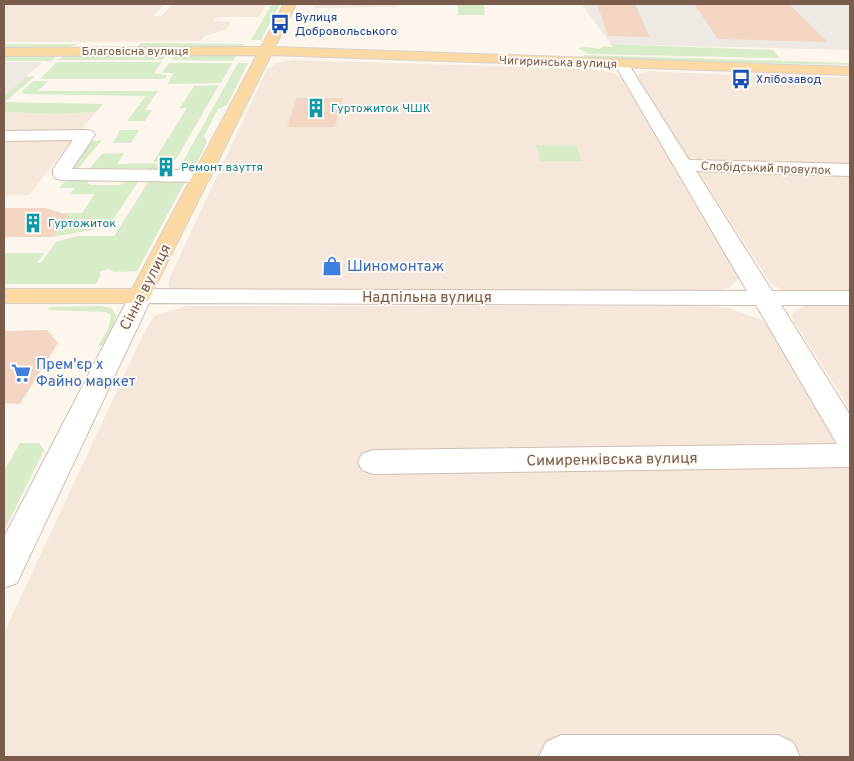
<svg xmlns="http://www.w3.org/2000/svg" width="854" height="761" font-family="Overpass,sans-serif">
<rect width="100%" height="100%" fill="#fdf6ec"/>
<!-- residential -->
<g fill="#f5e8da">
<path d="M4,4H165L153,16H161L173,4H267L259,17H217L214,21L231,22L225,30L205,36L200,41L67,42H4Z"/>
<path d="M315,4H397L396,7L314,8Z"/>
<path d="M291,60L590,69L615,73L621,78L739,273V278L729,288L713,291L172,290L168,286L170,277L266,71L276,63Z"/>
<path d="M647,71L798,78L850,77V292H788L772,285L637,79L638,75Z"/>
<path d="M4,112L55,114L96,112L79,132H4Z"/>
<path d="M4,139H73L29,195H4Z"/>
<path d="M815,305H850V409L793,320L792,315L795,311L802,307Z"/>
<path d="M186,306H704L728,308L761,320L774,331L850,457V757H4V633L142,337L154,316Z"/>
</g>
<!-- industrial -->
<g fill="#efe9e4">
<path d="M581,4H850V50L611,44Z"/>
<path d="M4,62H43L4,96Z"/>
</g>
<!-- green -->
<g fill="#d8ecc9">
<path d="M272,4H280L261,40H251Z"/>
<path d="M458,5H484L485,15H458Z"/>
<path d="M141,43L244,44L242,47L235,48H136Z"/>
<path d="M4,44H77L67,48H4Z"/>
<path d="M611,44L773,50L780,58L589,54L578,48L587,47L600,49L603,46L612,47Z"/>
<path d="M237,54L233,61L171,60L175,55Z"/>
<path d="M4,55H51L55,58L52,61H4Z"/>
<path d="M66,55H164L166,56L162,60H58Z"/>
<path d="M584,55L850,63V65L585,59Z"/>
<path d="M57,62H162L154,73L167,75L165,79H40Z"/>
<path d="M169,63H232L221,83L167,84L174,73H162Z"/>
<path d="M238,63H248L227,105L218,109L204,136L207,142C199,158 197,172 177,172Z"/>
<path d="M35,76L5,102L103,104L96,112L55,114L4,112V96L26,77Z"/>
<path d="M34,81H48L38,91H158L145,110H152L145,121H127L146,96L23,94L22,91Z"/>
<path d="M219,85L175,161L153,162L187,108H180L194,86Z"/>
<path d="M120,130H139L131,143H113Z"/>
<path d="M102,140L77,170H67L88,142Z"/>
<path d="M536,145H576L582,161H540Z"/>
<path d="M124,153L117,164L172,163L165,175H150L147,168H110L98,174L91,172L90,168L102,154Z"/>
<path d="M84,178L90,185H120L132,178L140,179L108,227L52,237L64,213H82L95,194H69L75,188H59C64,179 74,179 84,178Z"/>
<path d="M154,179L185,182L137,271L114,272L109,269L100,272V277L96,284H4V253H44L37,263H41L56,242L77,236H114L149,181Z"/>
<path d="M100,306L111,308L117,316L103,346H98L109,327L111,315L106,312L48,310L50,307Z"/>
<path d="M20,443H39L44,450L4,531V471Z"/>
</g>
<!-- building -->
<g fill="#f3d5c3">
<path d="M597,4H635L650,37L608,36Z"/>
<path d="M694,4H789L828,42L718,39Z"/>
<path d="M297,98H343L335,127H287Z"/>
<path d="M4,208H46L68,215L52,237H4Z"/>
<path d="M47,330L58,343L20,404L4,403V331Z"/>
</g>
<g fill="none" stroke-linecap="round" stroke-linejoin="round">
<defs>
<g id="minor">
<path d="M622,61L627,62L629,65L689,160L850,164V176L696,171L772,291H850V305H781L850,415V467L373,474L362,470L358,462L362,454L373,450L837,444L756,305L149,303L17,583L4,588V537L132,291L140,289L747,291L615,65L617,62Z"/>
<path d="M86,130L92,131L95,135L72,169L202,170L209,172L211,176L209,180L202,182L62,180L55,178L53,174V169L73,140L4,141V131Z"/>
<path d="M561,735H778L793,742L800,757H539L546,742Z"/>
</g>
<path id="major" d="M284,4H296L275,47L850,67V75L271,55L148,301L140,303H4V289H132L257,55L4,56V48L261,47Z"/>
</defs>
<!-- minor casing -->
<use href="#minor" stroke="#d1beb0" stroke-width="2"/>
<!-- major casing -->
<use href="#major" stroke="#dad1cd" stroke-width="2"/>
<!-- minor -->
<use href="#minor" fill="#fff" fill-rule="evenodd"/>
<!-- major -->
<use href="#major" fill="#fbd9a5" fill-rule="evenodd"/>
</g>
<!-- icons -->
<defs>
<symbol id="bus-bare" viewBox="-9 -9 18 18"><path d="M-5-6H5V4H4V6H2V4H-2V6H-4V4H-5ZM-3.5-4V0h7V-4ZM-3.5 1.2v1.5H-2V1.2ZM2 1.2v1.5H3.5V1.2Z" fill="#1a4fb4" stroke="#fffaf3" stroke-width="2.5" paint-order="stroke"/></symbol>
<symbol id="building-bare" viewBox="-9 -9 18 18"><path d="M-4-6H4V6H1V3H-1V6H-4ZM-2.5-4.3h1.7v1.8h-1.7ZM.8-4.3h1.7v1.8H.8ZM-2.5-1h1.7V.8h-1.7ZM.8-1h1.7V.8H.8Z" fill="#0f9aa8" stroke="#fffaf3" stroke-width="2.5" paint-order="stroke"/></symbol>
<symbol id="shop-bare" viewBox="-9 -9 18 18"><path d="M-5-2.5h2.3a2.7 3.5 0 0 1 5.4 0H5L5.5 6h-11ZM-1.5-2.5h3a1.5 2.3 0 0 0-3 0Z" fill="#3f7fe0" stroke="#fffaf3" stroke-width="2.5" paint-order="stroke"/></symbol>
<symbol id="supermarket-bare" viewBox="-9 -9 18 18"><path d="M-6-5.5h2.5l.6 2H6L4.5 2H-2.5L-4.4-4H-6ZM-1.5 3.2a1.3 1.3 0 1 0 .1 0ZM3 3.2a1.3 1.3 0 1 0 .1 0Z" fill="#3f7fe0" stroke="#fffaf3" stroke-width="2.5" paint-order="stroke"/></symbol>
</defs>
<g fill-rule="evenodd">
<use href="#bus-bare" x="266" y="10" width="28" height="28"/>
<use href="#bus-bare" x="727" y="65" width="28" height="28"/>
<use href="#building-bare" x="302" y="94" width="28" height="28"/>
<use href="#building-bare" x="152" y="153" width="28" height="28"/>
<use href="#building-bare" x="19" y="209" width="28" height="28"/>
<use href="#shop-bare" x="318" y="252" width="28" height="28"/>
<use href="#supermarket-bare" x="7" y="359" width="28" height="28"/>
</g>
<g text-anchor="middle" stroke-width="4" stroke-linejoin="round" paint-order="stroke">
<!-- far-transit labels -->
<g font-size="12" fill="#164399" stroke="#fffaf3" text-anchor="start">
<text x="295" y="21">Вулиця<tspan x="295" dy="14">Добровольського</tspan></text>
<text x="756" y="83">Хлібозавод</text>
</g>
<!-- far-street labels -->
<g font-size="12" fill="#7a5c4d" stroke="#fffaf3">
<text x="135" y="55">Благовісна вулиця</text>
<text transform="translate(558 62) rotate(2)" y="4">Чигиринська вулиця</text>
<text transform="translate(766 168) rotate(2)" y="4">Слобідський провулок</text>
</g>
<!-- far-culture labels -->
<g font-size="12" fill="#0d838f" stroke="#fffaf3" text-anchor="start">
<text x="331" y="112">Гуртожиток ЧШК</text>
<text x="181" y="171">Ремонт взуття</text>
<text x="48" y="227">Гуртожиток</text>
</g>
<!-- shop labels -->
<g font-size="15" fill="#366cbe" stroke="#fffaf3" text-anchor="start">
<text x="347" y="271">Шиномонтаж</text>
<text x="36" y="369">Прем'єр х<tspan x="36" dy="17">Файно маркет</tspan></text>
</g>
<!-- street labels -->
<g font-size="15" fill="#7a5c4d" stroke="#fffaf3">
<text transform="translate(145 287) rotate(-63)" y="5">Сінна вулиця</text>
<text x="427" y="302">Надпільна вулиця</text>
<text transform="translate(612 459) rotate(-1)" y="5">Симиренківська вулиця</text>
</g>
</g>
<!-- border -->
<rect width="854" height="761" fill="none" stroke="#7a5c4d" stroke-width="10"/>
</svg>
